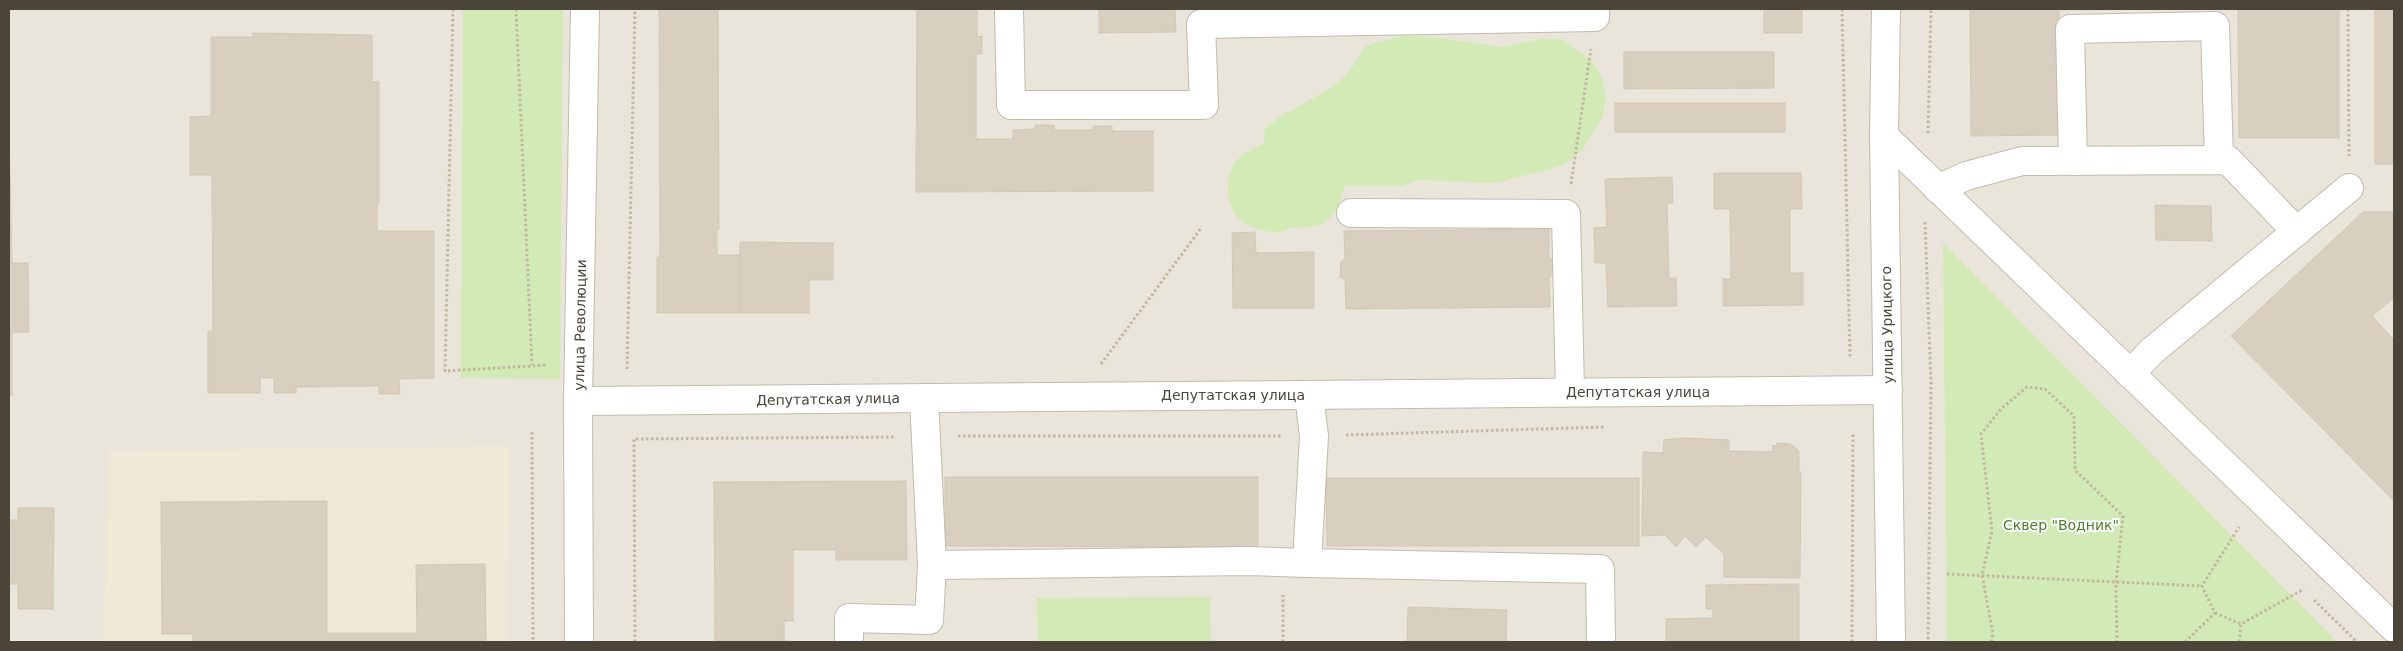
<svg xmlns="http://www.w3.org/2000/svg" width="2403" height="651" font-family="'DejaVu Sans',sans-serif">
<rect width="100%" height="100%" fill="#f6f3ec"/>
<!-- residential -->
<rect fill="#eae5da" x="9" y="9" width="2385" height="633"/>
<!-- education -->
<path fill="#efe8d6" d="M510,446L508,642H104L109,451Z"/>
<!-- green -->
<g fill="#d2eab5">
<path d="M463,9H563L560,379L461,378Z"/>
<path d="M1403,36H1423L1503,47L1542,39H1561L1592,61L1602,78L1606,98L1603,116L1583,149L1567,163L1550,169L1495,183L1418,180L1402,186H1345C1339,205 1334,224 1311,227C1305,228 1298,227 1292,228C1286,229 1279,233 1273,232C1263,231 1248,227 1241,220C1227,209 1224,181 1233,166C1239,155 1253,149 1264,143L1265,128C1289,108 1320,99 1343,78C1352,70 1359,56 1366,46Z"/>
<path d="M1943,243L2337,642H1947Z"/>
<path d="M1210,597L1211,642H1038L1037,598Z"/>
</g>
<!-- building -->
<g fill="#d8cfc1" stroke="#d3c7b4">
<path d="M659,9H718L719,229H717V255H740V313H657V257H660Z"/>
<path d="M917,9H977V37L982,36V54H976V139H1013V130L1035,129V125H1054V130H1093V126H1112V131H1153V191L916,192Z"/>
<path d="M1099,9H1175L1176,32L1099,33Z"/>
<rect x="1764" y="9" width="38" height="24"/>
<path d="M1970,9H2185L2059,10L2060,135L1971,136Z"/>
<path d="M2238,9H2339V138H2239Z"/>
<rect x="2375" y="9" width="19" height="155"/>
<path d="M253,33L372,35V82L379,81V204H377V231H434V378L399,379L400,394H379V386L296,387V393H274V378H260V393H208V331H213L212,175H190V117L211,116V37H253Z"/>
<path d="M1624,52H1774V88L1624,89Z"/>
<rect x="1615" y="103" width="170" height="29"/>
<path d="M9,135L12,263H28L29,332H12V395H9Z"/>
<path d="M1714,173H1801L1802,209H1790V273H1803V305L1723,306V279H1731L1730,209H1714Z"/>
<path d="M1672,177L1673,203H1667L1669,278H1676L1677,306L1608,307L1606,263H1595L1594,228L1607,227L1605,179Z"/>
<path d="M2155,205L2211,206L2212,241L2156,240Z"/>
<path d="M2363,212H2394V298L2372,316L2394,340V501L2231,336Z"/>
<path d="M1549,229V257L1555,261V274L1549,277L1550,307L1346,309L1345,280L1340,277L1341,262L1345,259L1344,231Z"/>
<path d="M1255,232L1256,253L1314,252V308H1233L1232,233Z"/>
<path d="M740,242L833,243V280H809V313H740Z"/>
<path d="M1684,438L1729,440V451L1772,452L1773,445L1776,446L1777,443L1790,444L1796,448L1799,452V472H1801L1800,578L1724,577V554L1706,537L1696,547L1685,536L1676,547L1665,535L1642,536L1643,452L1663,453L1664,440Z"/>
<path d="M945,477H1258V547L945,546Z"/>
<path d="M1326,478H1639V546H1327Z"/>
<path d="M906,481L907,560H836V550H793V621H784V641L793,642H715L714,482Z"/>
<path d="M327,501V633H417L416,565L485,564L486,642H193V634H162L161,502Z"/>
<path d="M18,508H54L53,609H18V584H9V520H18Z"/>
<path d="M1799,584V642H1666V619L1713,618V609H1706V585Z"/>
<path d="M1408,607L1507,610L1506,642H1407Z"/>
</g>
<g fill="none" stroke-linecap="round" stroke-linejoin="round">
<defs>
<g id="minor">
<path d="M1009,9L1011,105H1204L1201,24L1595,17V9"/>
<path d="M1886,9L1884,136L1891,642"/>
<path d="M1884,136L2394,628"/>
<path d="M2073,161L2070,29L2215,26L2219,159"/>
<path d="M1938,189L1966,176L2022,161L2228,160L2297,232"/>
<path d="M1351,213L1566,214L1570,392"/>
<path d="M2130,374L2152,351L2349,188"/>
<path d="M1309,395L1314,436L1307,563L1600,569L1601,642"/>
<path d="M924,398L932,565L1248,561L1307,563"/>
<path d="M578,401L1888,390"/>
<path d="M579,642L578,401L585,9"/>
<path d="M849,642V618L929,620L932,565"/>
</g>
</defs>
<!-- minor casing -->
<use href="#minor" stroke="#c2bbae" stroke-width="30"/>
<!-- path -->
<g stroke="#c4b79f" stroke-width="3" stroke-dasharray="2.5 2.5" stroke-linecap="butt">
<path d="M453,9L445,371L547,365"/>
<path d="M516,9L532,365"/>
<path d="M1842,9L1850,358"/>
<path d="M2348,9L2349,156"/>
<path d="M1928,133L1931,9"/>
<path d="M1571,184L1591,49"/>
<path d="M1925,222L1931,384L1928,642"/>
<path d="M1101,364L1202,227"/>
<path d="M627,369L635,9"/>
<path d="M532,432L533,642"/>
<path d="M1346,435L1604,427"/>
<path d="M958,436H1282"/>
<path d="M1947,574L2202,586"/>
<path d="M2314,600L2357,642"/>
<path d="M2215,613L2241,624L2304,589"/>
<path d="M635,642L634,439L894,437"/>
<path d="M1283,642V595"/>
<path d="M1852,642L1853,433"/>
<path d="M1991,642L1993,634L1982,575L1992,531L1981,434L2001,409L2027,387L2045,389L2074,416L2075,470L2123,516L2116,582L2117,642"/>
<path d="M2185,642L2215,613L2202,586L2239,527"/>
<path d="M2239,642L2241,624"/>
</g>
<!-- minor -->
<use href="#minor" stroke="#fff" stroke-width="28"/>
</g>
<g text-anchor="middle" stroke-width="4" stroke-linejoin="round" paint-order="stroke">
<!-- street labels -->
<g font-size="14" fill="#4b4439" stroke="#fff">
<text transform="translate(580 325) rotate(-89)" y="5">улица Революции</text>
<text transform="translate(1887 325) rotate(-91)" y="5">улица Урицкого</text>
<text x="1638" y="397">Депутатская улица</text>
<text x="1233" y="400">Депутатская улица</text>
<text transform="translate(828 399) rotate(-1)" y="5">Депутатская улица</text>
</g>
<!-- park labels -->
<g font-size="14" fill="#4a7f2a" stroke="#fff">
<text x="2061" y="530">Сквер "Водник"</text>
</g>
</g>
<!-- border -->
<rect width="2403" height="651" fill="none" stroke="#4b4439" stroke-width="20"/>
</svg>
